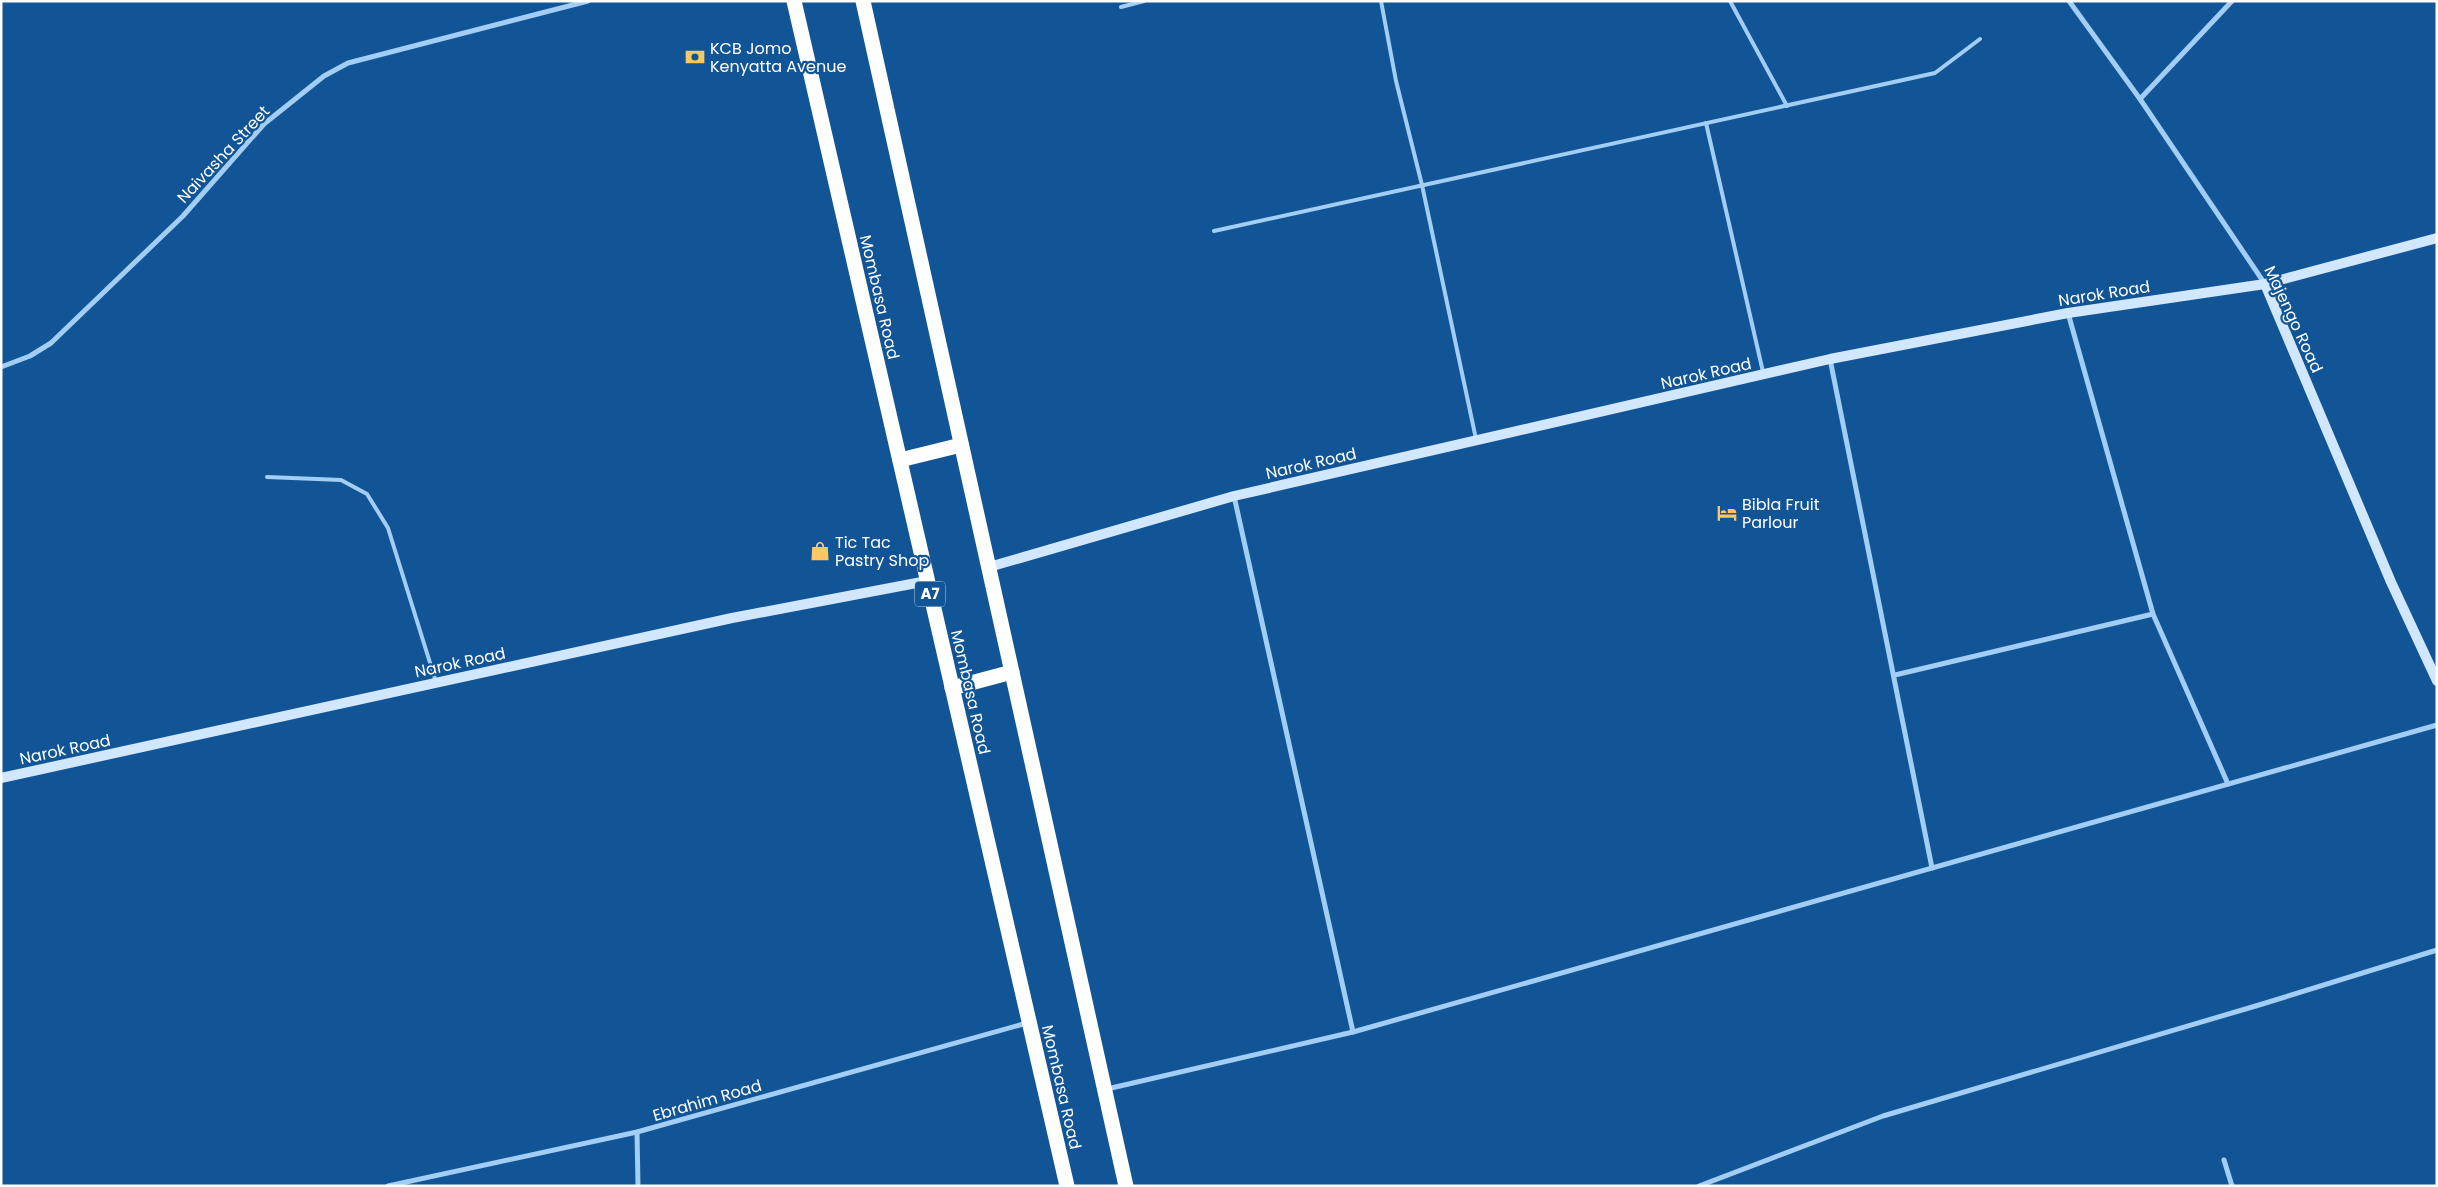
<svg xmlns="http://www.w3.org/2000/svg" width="2438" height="1187" font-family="Poppins,sans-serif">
<rect width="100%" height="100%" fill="#115597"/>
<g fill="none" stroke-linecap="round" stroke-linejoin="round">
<!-- lane -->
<g stroke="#a2cdf4" stroke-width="4">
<path d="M1381,1L1396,81L1422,185L1476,439"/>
<path d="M1730,1L1787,106"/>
<path d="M1121,7L1144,1"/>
<path d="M1706,123L1763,372"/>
<path d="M1214,231L1935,73L1980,39"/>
<path d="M267,477L341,480L367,494L388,528L436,682"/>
</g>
<!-- street -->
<g stroke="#a2cdf4" stroke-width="5">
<path d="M2069,1L2140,99L2265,284"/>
<path d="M2140,99L2232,1"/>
<path d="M2068,313L2153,614L2228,784"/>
<path d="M1830,359L1932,868"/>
<path d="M1,367L30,356L51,343L183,216L264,124L324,76L348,63L588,1"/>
<path d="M1234,496L1353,1032"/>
<path d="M1895,675L2153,614"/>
<path d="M1107,1089L1353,1032L2437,725"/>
<path d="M637,1132L638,1186"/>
<path d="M2224,1160L2232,1186"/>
<path d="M388,1186L637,1132L1027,1023"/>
<path d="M1699,1186L1883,1116L2259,1005L2437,950"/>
</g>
<!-- secondary -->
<g stroke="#d1e7fd" stroke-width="10">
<path d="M2265,284L2391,582L2437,681"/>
<path d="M989,567L1234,496L1830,359L2068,313L2265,284L2437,238"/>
<path d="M1,778L732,618L927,581"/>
</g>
<!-- highway -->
<g stroke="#fff" stroke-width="15">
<path d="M794,1L1067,1186"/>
<path d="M863,1L1126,1186"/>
<path d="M900,460L961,445"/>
<path d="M952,688L1012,672"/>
</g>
</g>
<!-- icons -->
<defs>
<symbol id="bank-bare" viewBox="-9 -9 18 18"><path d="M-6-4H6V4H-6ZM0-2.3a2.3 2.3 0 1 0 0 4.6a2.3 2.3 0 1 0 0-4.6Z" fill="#ffc764" stroke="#115597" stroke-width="2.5" paint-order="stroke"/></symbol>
<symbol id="hotel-bare" viewBox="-9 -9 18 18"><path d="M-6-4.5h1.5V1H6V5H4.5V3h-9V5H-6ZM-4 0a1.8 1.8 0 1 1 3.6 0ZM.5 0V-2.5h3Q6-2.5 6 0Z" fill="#ffc764" stroke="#115597" stroke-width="2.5" paint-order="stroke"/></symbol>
<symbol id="shop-bare" viewBox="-9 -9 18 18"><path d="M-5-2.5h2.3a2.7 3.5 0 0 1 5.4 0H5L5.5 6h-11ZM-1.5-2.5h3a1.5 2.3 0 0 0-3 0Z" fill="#ffc764" stroke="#115597" stroke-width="2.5" paint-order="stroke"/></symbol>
</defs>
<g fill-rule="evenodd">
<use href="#bank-bare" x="681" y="43" width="28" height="28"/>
<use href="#hotel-bare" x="1713" y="499" width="28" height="28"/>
<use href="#shop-bare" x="806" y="537" width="28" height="28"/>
</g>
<g text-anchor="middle" stroke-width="4.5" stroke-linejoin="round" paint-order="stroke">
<!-- shield labels -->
<rect fill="#115597" stroke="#b8cce0" stroke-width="1" x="915" y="581.5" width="30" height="25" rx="4"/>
<g font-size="15" font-weight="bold" fill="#fff">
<text x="930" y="599">A7</text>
</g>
<!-- poi labels -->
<g font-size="16" fill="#fff" stroke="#115597" text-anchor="start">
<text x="710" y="54">KCB Jomo<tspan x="710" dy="18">Kenyatta Avenue</tspan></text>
<text x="1742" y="510">Bibla Fruit<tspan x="1742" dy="18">Parlour</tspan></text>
<text x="835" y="548">Tic Tac<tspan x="835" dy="18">Pastry Shop</tspan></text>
</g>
<!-- street labels -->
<g font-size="16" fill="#fff" stroke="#115597">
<text transform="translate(223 154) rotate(-47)" y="6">Naivasha Street</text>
<text transform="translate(2104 293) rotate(-9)" y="6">Narok Road</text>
<text transform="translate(880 297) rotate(77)" y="6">Mombasa Road</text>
<text transform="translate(2294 319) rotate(65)" y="6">Majengo Road</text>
<text transform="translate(1706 373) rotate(-13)" y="6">Narok Road</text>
<text transform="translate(1311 463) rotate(-13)" y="6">Narok Road</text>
<text transform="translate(460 662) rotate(-12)" y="6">Narok Road</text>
<text transform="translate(971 692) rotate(77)" y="6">Mombasa Road</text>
<text transform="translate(65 749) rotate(-12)" y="6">Narok Road</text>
<text transform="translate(1062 1087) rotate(77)" y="6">Mombasa Road</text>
<text transform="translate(707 1100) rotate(-16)" y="6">Ebrahim Road</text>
</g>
</g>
<!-- border -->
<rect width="2438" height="1187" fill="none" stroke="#ffffff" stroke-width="5"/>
</svg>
